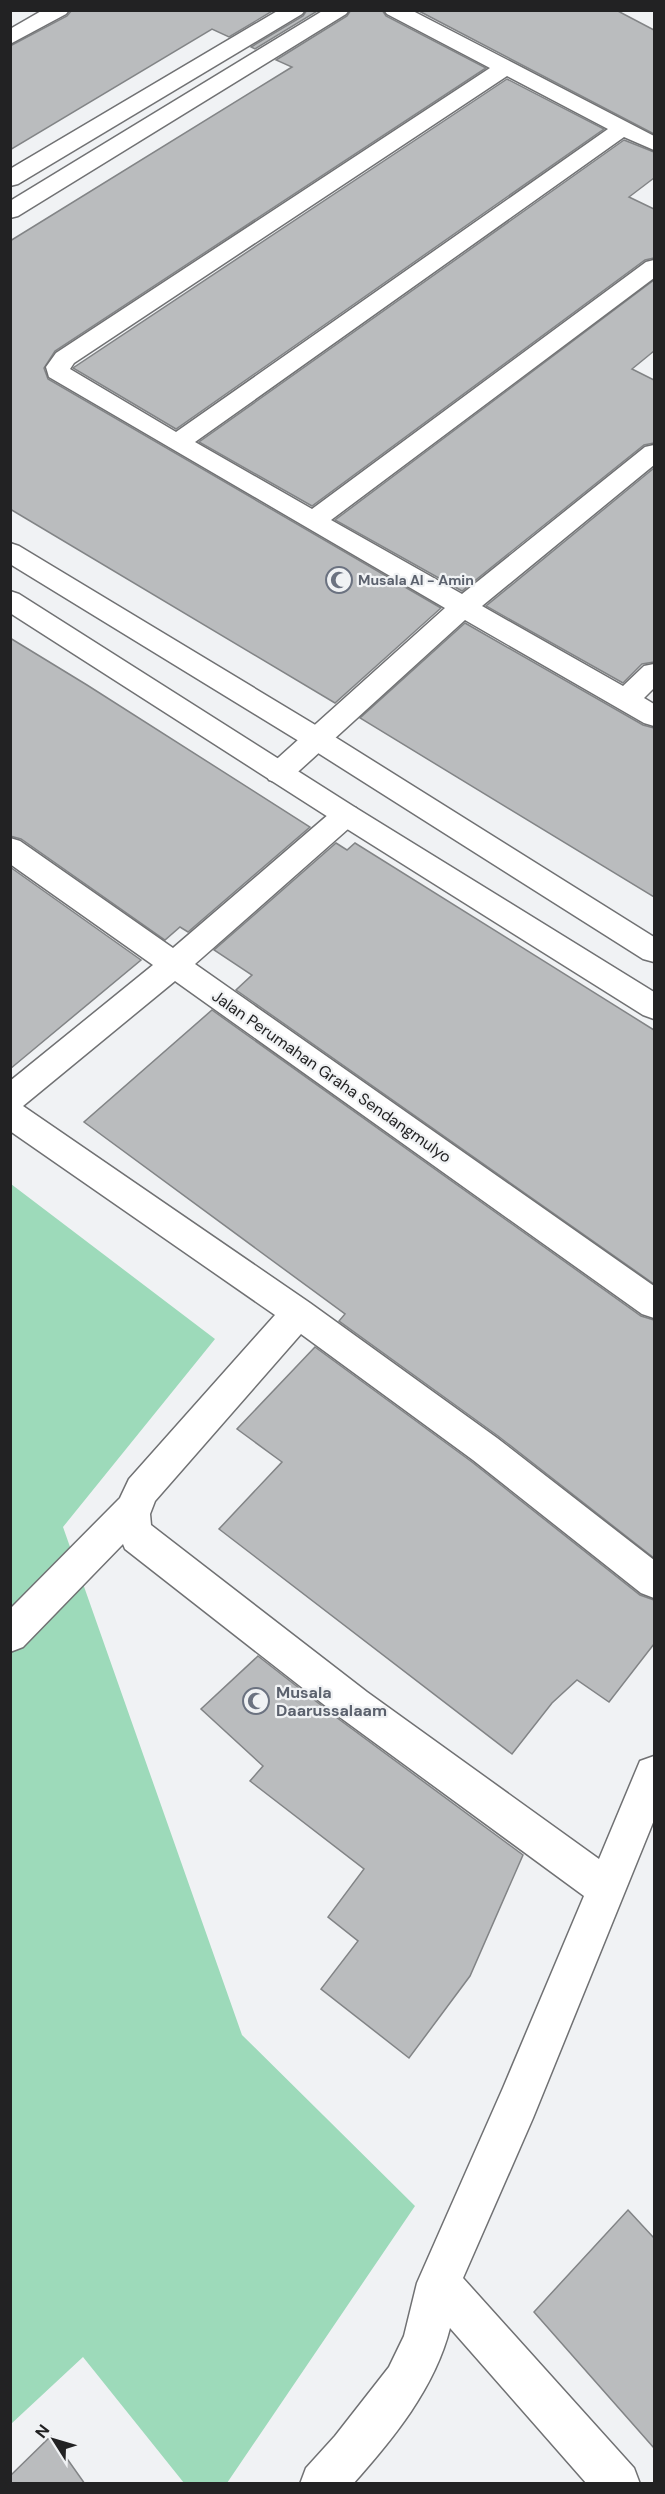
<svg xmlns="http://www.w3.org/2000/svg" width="665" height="2494" font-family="'DM Sans',sans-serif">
<rect width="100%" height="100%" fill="#f0f2f4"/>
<!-- green -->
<path fill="#9ddaba" d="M11,1184L215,1339L63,1527L242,2035L415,2206L227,2483H184L83,2357L11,2424Z"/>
<!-- building -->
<g fill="#babcbe" stroke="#828486" stroke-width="1.5">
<path d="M72,10H274L229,37L212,29L10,150V46L67,16Z"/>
<path d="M307,10H319L255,49L251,47L303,16Z"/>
<path d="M351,10H382L386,16L486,68L55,351L44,368L48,379L441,608L335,703L10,509V241L292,67L276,60L347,16Z"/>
<path d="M417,10H616L654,30V134Z"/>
<path d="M507,79L604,129L176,429L73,368Z"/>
<path d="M624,140L654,152V178L629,197L654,209V258L645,260L312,506L199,442Z"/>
<path d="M654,280V351L632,369L654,380V443L644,445L462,591L335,520Z"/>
<path d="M654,468V662L642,664L623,683L486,606Z"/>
<path d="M465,623L643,725L654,728V897L360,718Z"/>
<path d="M10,638L87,685L310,827L188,932L180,927L165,940L21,839L10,836Z"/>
<path d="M336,843L347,850L355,843L654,1030V1284L236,990L252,975L214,950Z"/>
<path d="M10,867L141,960L10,1069Z"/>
<path d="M212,1010L641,1316L654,1320V1558L498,1436L339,1321L345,1314L84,1122Z"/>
<path d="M315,1347L472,1462L640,1595L654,1600V1644L609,1702L577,1680L552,1703L512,1754L219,1529L282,1462L237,1429Z"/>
<path d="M258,1656L340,1720L523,1855L470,1976L409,2058L321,1989L358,1941L328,1917L364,1869L250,1781L263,1766L201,1709Z"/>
<path d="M628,2210L654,2238V2448L534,2312Z"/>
<path d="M51,2436L85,2484H10V2476Z"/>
</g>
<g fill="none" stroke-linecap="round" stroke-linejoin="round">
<defs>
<g id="minor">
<path d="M43,10H69L66,14L10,44V29Z"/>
<path d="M279,10H305L302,14L18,184L10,186V169Z"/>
<path d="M324,10H349L346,14L18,216L10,218V201Z"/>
<path d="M384,10H411L654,136V150L624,137L195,442L312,509L646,262L654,260V278L331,520L462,594L645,447L654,445V465L482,606L623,686L644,666L654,664V688L644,698L654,704V726L644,723L465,620L289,780L279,783L269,780L265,773L269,766L445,608L49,377L46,367L56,353L490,68L387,14ZM507,76L608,129L176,432L70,369L74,363Z"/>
<path d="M346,805L356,808L360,815L356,822L195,964L654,1286V1318L642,1314L175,981L23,1106L310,1303L497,1438L654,1560V1598L641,1593L473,1460L301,1334L155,1501L150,1514L151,1525L367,1692L599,1859L640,1761L654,1756V1820L533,2118L463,2278L634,2468L640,2484H587L450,2328C435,2388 393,2439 353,2484H300L306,2468L335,2436L389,2367L404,2336L417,2283L503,2088L584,1896L341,1718L125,1549L123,1544L23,1647L10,1652V1609L120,1498L129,1479L275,1315L10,1131V1081L153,965L10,864V838L20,841L173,948L336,808Z"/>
</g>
<g id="secondary">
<path d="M10,543L19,546L327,732L654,937V962L643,959L307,746L10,564Z"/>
<path d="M10,591L19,594L356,808L654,992V1019L643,1015L336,822L10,613Z"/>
</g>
</defs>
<!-- minor casing -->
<use href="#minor" stroke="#707173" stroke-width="3"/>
<!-- secondary casing -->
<use href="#secondary" stroke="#707173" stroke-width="3"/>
<!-- minor -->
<use href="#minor" fill="#fff" fill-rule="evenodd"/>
<!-- secondary -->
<use href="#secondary" fill="#fff" fill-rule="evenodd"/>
</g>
<!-- icons -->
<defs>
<symbol id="mosque-ring" viewBox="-11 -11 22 22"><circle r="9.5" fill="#f0f2f4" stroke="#6b7280" stroke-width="1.5"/><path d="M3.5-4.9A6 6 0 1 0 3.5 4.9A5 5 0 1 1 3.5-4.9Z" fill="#6b7280"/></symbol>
</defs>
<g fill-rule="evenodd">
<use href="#mosque-ring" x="324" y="565" width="30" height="30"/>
<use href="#mosque-ring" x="241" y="1686" width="30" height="30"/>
</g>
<g text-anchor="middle" stroke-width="4.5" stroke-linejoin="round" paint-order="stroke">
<!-- far-worship labels -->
<g font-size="14" font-weight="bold" fill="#5b616d" stroke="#f0f2f4" text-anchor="start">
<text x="358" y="585">Musala Al - Amin</text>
</g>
<!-- street labels -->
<g font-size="16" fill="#222223" stroke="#f0f2f4">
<text transform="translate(332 1076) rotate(35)" y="6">Jalan Perumahan Graha Sendangmulyo</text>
</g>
<!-- worship labels -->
<g font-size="16" font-weight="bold" fill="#5b616d" stroke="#f0f2f4" text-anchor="start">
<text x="276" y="1698">Musala<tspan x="276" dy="18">Daarussalaam</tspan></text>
</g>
</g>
<!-- border -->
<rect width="665" height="2494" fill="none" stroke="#222223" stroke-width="24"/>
<!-- north arrow -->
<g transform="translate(54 2440) rotate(307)" stroke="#f0f2f4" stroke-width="4.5" paint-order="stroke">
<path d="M0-4.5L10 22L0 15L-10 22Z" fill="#222223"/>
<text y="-9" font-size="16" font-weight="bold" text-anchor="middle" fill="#222223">N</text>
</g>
</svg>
